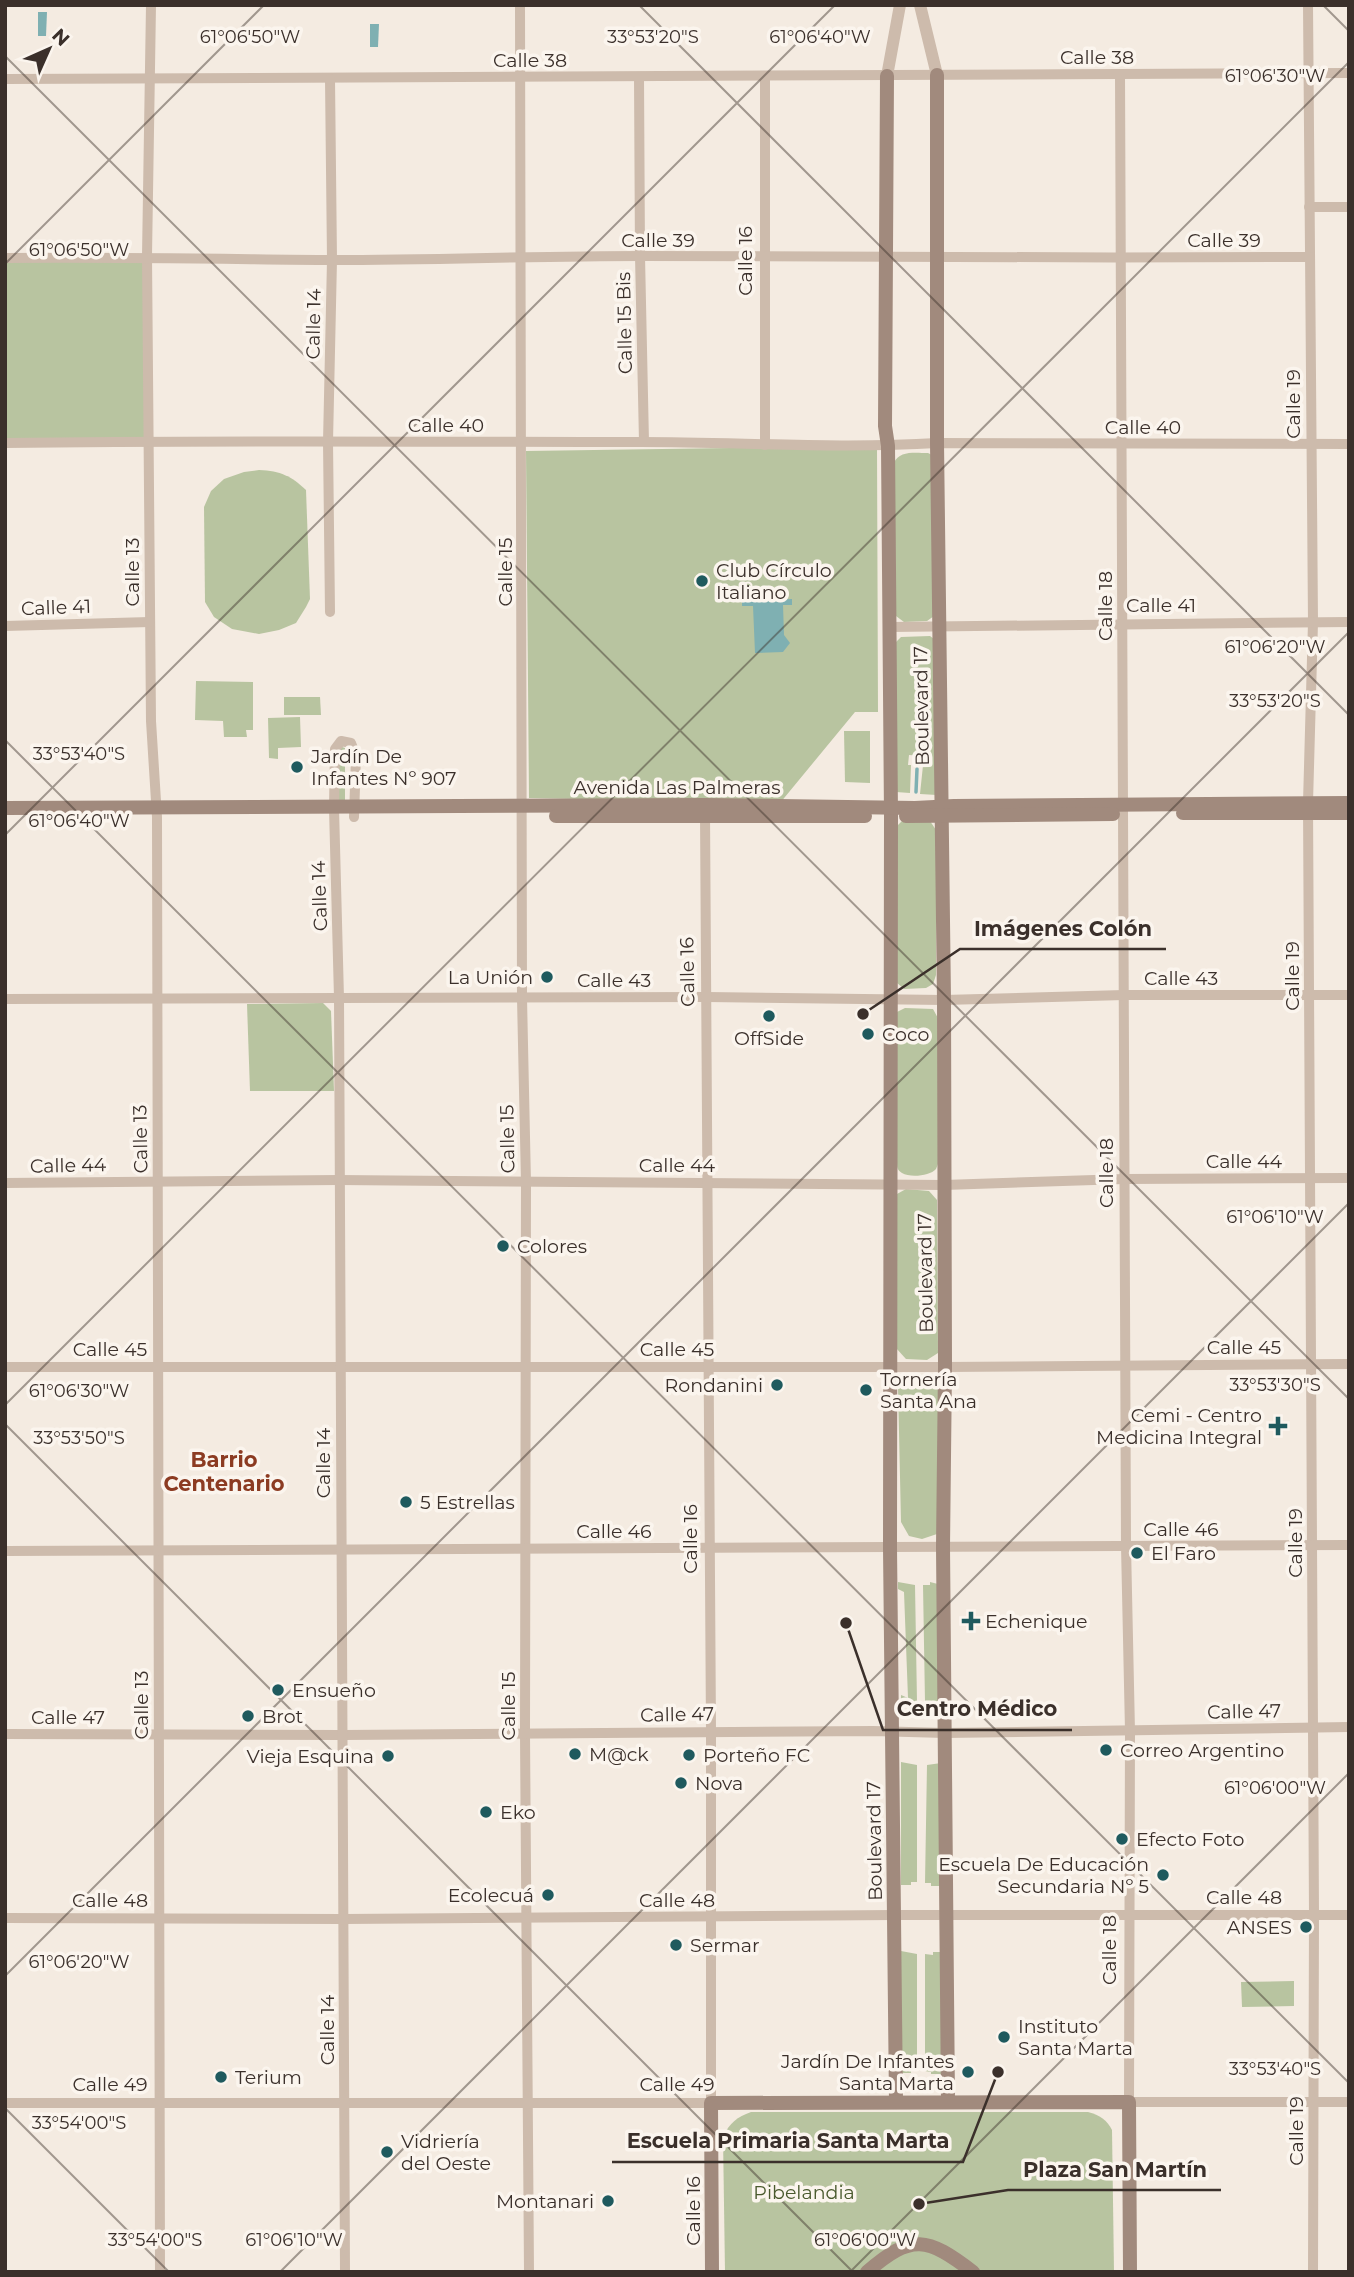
<svg xmlns="http://www.w3.org/2000/svg" width="1354" height="2277" font-family="Montserrat,sans-serif">
<rect width="100%" height="100%" fill="#f4ebe1"/>
<!-- green -->
<g fill="#b8c4a0">
<path d="M147,256L149,441L5,442V258Z"/>
<path d="M877,446L878,712H855L780,803L529,798L526,451Z"/>
<path d="M928,453L932,455L934,616L927,621L904,622L896,616L894,463C899,450 916,453 928,453Z"/>
<path d="M259,470C281,471 291,476 306,490L310,599L306,607L296,623L279,630L259,634L232,629L214,617L205,602L204,507L211,491L224,479L244,472Z"/>
<path d="M930,636L934,639L937,795L920,794L924,756L909,755L908,765H911L910,793L896,792L895,643L901,637Z"/>
<path d="M196,681L253,682V730H246L247,737H224L223,721L195,720Z"/>
<path d="M284,697H320L321,715H284Z"/>
<path d="M300,717L301,747L278,748V759L269,758L268,718Z"/>
<path d="M844,731H870V783L845,782Z"/>
<path d="M342,747L345,748V802H337L338,748Z"/>
<path d="M902,821H930L936,830V975L933,984L926,988L904,989L896,982L895,828Z"/>
<path d="M323,1003L331,1011L334,1091H250L247,1004Z"/>
<path d="M905,1008L933,1009L939,1020L938,1164L936,1169C930,1176 910,1178 902,1173C897,1170 897,1167 897,1162V1012Z"/>
<path d="M906,1189L929,1191L937,1200L938,1353L927,1360L906,1359L896,1348L897,1194Z"/>
<path d="M931,1375L939,1384L937,1534L922,1539L909,1536L901,1522L898,1387C902,1372 918,1375 931,1375Z"/>
<path d="M898,1582L915,1585L917,1702H911V1705H901V1695L908,1698L904,1592L898,1589Z"/>
<path d="M930,1582L938,1584L939,1705L925,1702L923,1585H930Z"/>
<path d="M901,1762L917,1765V1882H911V1885H901Z"/>
<path d="M941,1763V1886H931V1883H925L927,1765Z"/>
<path d="M901,1951L917,1954V2070H911V2073H901Z"/>
<path d="M933,1952H941V2074H931V2072L925,2071V1954L933,1955Z"/>
<path d="M1294,1981V2006L1242,2007L1241,1982Z"/>
<path d="M751,2112H1088C1100,2115 1107,2120 1112,2130L1114,2272H725L723,2136C730,2123 737,2117 751,2112Z"/>
</g>
<!-- water -->
<g fill="#7fb0b2">
<path d="M38,12H47L46,36H38Z"/>
<path d="M370,24H379L378,47H370Z"/>
<path d="M792,599V605H783L784,635L790,643L783,652L755,653L753,606H742V601Z"/>
</g>
<g fill="none" stroke-linecap="round" stroke-linejoin="round">
<!-- stream -->
<path stroke="#7fb0b2" stroke-width="3.5" d="M916,792L917,769"/>
<!-- minor -->
<g stroke="#cdbbac" stroke-width="10">
<path d="M151,5L147,256L151,721L157,817L160,2272"/>
<path d="M520,5L522,998L526,1183L525,1734L529,2272"/>
<path d="M1308,5L1313,622L1308,803L1314,1915L1313,2272"/>
<path d="M1120,75L1126,1546L1130,1731L1129,2102H1349"/>
<path d="M639,77L640,256L644,442"/>
<path d="M765,77V445"/>
<path d="M5,79L1349,73"/>
<path d="M330,79L332,260L328,442L330,612"/>
<path d="M1309,207H1349"/>
<path d="M5,258C115,257 224,259 333,260C436,260 538,256 641,256C864,257 1087,258 1310,257"/>
<path d="M5,443C217,440 429,442 641,442C740,442 839,449 937,443L1349,444"/>
<path d="M5,626L150,622"/>
<path d="M890,627L1349,622"/>
<path d="M5,999L707,997L944,1000L1124,995H1349"/>
<path d="M5,1183L338,1180L944,1185L1125,1179L1349,1178"/>
<path d="M5,1367H945L1349,1364"/>
<path d="M5,1551C453,1549 901,1547 1349,1545"/>
<path d="M5,1734L343,1735L873,1731L945,1733L1349,1727"/>
<path d="M5,1918L344,1919L894,1915H1349"/>
<path d="M5,2103H711V1731L705,813"/>
<path d="M345,2272L339,998L334,808L335,749L341,741L351,743L356,756L354,817"/>
</g>
<!-- tertiary -->
<g stroke="#cdbbac" stroke-width="12">
<path d="M920,5L937,75"/>
<path d="M887,76L900,5"/>
</g>
<!-- secondary -->
<g stroke="#a18a7d" stroke-width="14">
<path d="M937,75V443L944,1000L945,1367L943,1547L948,2102"/>
<path d="M887,76L885,426L888,446L891,816L890,1548L896,2102"/>
<path d="M5,808L705,805L915,808L954,806L1349,803"/>
<path d="M1183,813H1349"/>
<path d="M556,816H865"/>
<path d="M906,816L1113,814"/>
<path d="M712,2272L711,2103L1129,2102L1130,2272"/>
<path d="M867,2272C912,2233 927,2237 973,2272"/>
</g>
</g>
<!-- ticks -->
<path fill="none" stroke="#3b302b" stroke-width="2" stroke-opacity="0.45" d="M639,5L1349,715M1323,5L1349,31M5,56L1349,1399M5,264L264,5M5,740L1349,2083M5,835L835,5M5,1405L1349,62M5,1424L853,2272M5,1976L1349,632M5,2108L169,2272M280,2272L1349,1203M850,2272L1349,1773"/>
<!-- markers -->
<g fill="#1f5a5e" stroke="#fbf5ee" stroke-width="2.5">
<circle cx="702" cy="581" r="7"/>
<circle cx="297" cy="767" r="7"/>
<circle cx="547" cy="977" r="7"/>
<circle cx="769" cy="1016" r="7"/>
<circle cx="868" cy="1034" r="7"/>
<circle cx="503" cy="1246" r="7"/>
<circle cx="777" cy="1385" r="7"/>
<circle cx="866" cy="1390" r="7"/>
<path d="M1274.5 1415.5h7v7h7v7h-7v7h-7v-7h-7v-7h7z"/>
<circle cx="406" cy="1502" r="7"/>
<circle cx="1137" cy="1553" r="7"/>
<path d="M967.5 1610.5h7v7h7v7h-7v7h-7v-7h-7v-7h7z"/>
<circle cx="278" cy="1690" r="7"/>
<circle cx="248" cy="1716" r="7"/>
<circle cx="1106" cy="1750" r="7"/>
<circle cx="575" cy="1754" r="7"/>
<circle cx="689" cy="1755" r="7"/>
<circle cx="388" cy="1756" r="7"/>
<circle cx="681" cy="1783" r="7"/>
<circle cx="486" cy="1812" r="7"/>
<circle cx="1122" cy="1839" r="7"/>
<circle cx="1163" cy="1875" r="7"/>
<circle cx="548" cy="1895" r="7"/>
<circle cx="1306" cy="1927" r="7"/>
<circle cx="676" cy="1945" r="7"/>
<circle cx="1004" cy="2037" r="7"/>
<circle cx="968" cy="2072" r="7"/>
<circle cx="221" cy="2077" r="7"/>
<circle cx="387" cy="2152" r="7"/>
<circle cx="608" cy="2201" r="7"/>
</g>
<g text-anchor="middle" stroke-width="7" stroke-linejoin="round" paint-order="stroke">
<!-- street labels -->
<g font-size="19" fill="#3b302b" stroke="#fbf5ee">
<text x="1097" y="64">Calle 38</text>
<text x="530" y="67">Calle 38</text>
<text x="658" y="247">Calle 39</text>
<text x="1224" y="247">Calle 39</text>
<text transform="translate(745 261) rotate(-90)" y="7">Calle 16</text>
<text transform="translate(624 323) rotate(-91)" y="7">Calle 15 Bis</text>
<text transform="translate(313 324) rotate(-89)" y="7">Calle 14</text>
<text transform="translate(1293 404) rotate(-90)" y="7">Calle 19</text>
<text x="446" y="432">Calle 40</text>
<text x="1143" y="434">Calle 40</text>
<text transform="translate(132 572) rotate(-90)" y="7">Calle 13</text>
<text transform="translate(505 572) rotate(-90)" y="7">Calle 15</text>
<text x="1161" y="612">Calle 41</text>
<text transform="translate(1105 606) rotate(-90)" y="7">Calle 18</text>
<text transform="translate(56 607) rotate(-2)" y="7">Calle 41</text>
<text transform="translate(921 706) rotate(-91)" y="7">Boulevard 17</text>
<text x="677" y="794">Avenida Las Palmeras</text>
<text transform="translate(319 896) rotate(-92)" y="7">Calle 14</text>
<text transform="translate(687 972) rotate(-91)" y="7">Calle 16</text>
<text transform="translate(1292 976) rotate(-90)" y="7">Calle 19</text>
<text x="1181" y="985">Calle 43</text>
<text x="614" y="987">Calle 43</text>
<text transform="translate(140 1139) rotate(-91)" y="7">Calle 13</text>
<text transform="translate(507 1139) rotate(-91)" y="7">Calle 15</text>
<text x="1244" y="1168">Calle 44</text>
<text transform="translate(68 1165) rotate(-1)" y="7">Calle 44</text>
<text x="677" y="1172">Calle 44</text>
<text transform="translate(1106 1173) rotate(-90)" y="7">Calle 18</text>
<text transform="translate(925 1273) rotate(-91)" y="7">Boulevard 17</text>
<text x="1244" y="1354">Calle 45</text>
<text x="110" y="1356">Calle 45</text>
<text x="677" y="1356">Calle 45</text>
<text transform="translate(323 1463) rotate(-90)" y="7">Calle 14</text>
<text x="1181" y="1536">Calle 46</text>
<text x="614" y="1538">Calle 46</text>
<text transform="translate(690 1539) rotate(-90)" y="7">Calle 16</text>
<text transform="translate(1295 1543) rotate(-90)" y="7">Calle 19</text>
<text transform="translate(141 1705) rotate(-90)" y="7">Calle 13</text>
<text transform="translate(508 1706) rotate(-90)" y="7">Calle 15</text>
<text transform="translate(1244 1711) rotate(-1)" y="7">Calle 47</text>
<text transform="translate(677 1714) rotate(-1)" y="7">Calle 47</text>
<text x="68" y="1724">Calle 47</text>
<text transform="translate(874 1841) rotate(-91)" y="7">Boulevard 17</text>
<text x="1244" y="1904">Calle 48</text>
<text x="110" y="1907">Calle 48</text>
<text x="677" y="1907">Calle 48</text>
<text transform="translate(1109 1950) rotate(-90)" y="7">Calle 18</text>
<text transform="translate(327 2030) rotate(-90)" y="7">Calle 14</text>
<text x="110" y="2091">Calle 49</text>
<text x="677" y="2091">Calle 49</text>
<text transform="translate(1296 2131) rotate(-90)" y="7">Calle 19</text>
<text transform="translate(693 2211) rotate(-90)" y="7">Calle 16</text>
</g>
<!-- poi labels -->
<g font-size="19" fill="#3b302b" stroke="#fbf5ee" text-anchor="start">
<text x="716" y="577">Club Círculo<tspan x="716" dy="22">Italiano</tspan></text>
<text x="311" y="763">Jardín De<tspan x="311" dy="22">Infantes Nº 907</tspan></text>
<text x="533" y="984" text-anchor="end">La Unión</text>
<text x="882" y="1041">Coco</text>
<text x="769" y="1045" text-anchor="middle">OffSide</text>
<text x="517" y="1253">Colores</text>
<text x="880" y="1386">Tornería<tspan x="880" dy="22">Santa Ana</tspan></text>
<text x="763" y="1392" text-anchor="end">Rondanini</text>
<text x="1262" y="1422" text-anchor="end">Cemi - Centro<tspan x="1262" dy="22">Medicina Integral</tspan></text>
<text x="420" y="1509">5 Estrellas</text>
<text x="1151" y="1560">El Faro</text>
<text x="985" y="1628">Echenique</text>
<text x="292" y="1697">Ensueño</text>
<text x="262" y="1723">Brot</text>
<text x="1120" y="1757">Correo Argentino</text>
<text x="589" y="1761">M@ck</text>
<text x="703" y="1762">Porteño FC</text>
<text x="374" y="1763" text-anchor="end">Vieja Esquina</text>
<text x="695" y="1790">Nova</text>
<text x="500" y="1819">Eko</text>
<text x="1136" y="1846">Efecto Foto</text>
<text x="1149" y="1871" text-anchor="end">Escuela De Educación<tspan x="1149" dy="22">Secundaria Nº 5</tspan></text>
<text x="534" y="1902" text-anchor="end">Ecolecuá</text>
<text x="1292" y="1934" text-anchor="end">ANSES</text>
<text x="690" y="1952">Sermar</text>
<text x="1018" y="2033">Instituto<tspan x="1018" dy="22">Santa Marta</tspan></text>
<text x="954" y="2068" text-anchor="end">Jardín De Infantes<tspan x="954" dy="22">Santa Marta</tspan></text>
<text x="235" y="2084">Terium</text>
<text x="401" y="2148">Vidriería<tspan x="401" dy="22">del Oeste</tspan></text>
<text x="594" y="2208" text-anchor="end">Montanari</text>
</g>
<!-- park labels -->
<g font-size="19" fill="#4a5a2e" stroke="#fbf5ee">
<text x="804" y="2199">Pibelandia</text>
</g>
<!-- neighbourhood labels -->
<g font-size="21" font-weight="bold" fill="#8c3b22" stroke="#fbf5ee">
<text x="224" y="1467">Barrio<tspan x="224" dy="24">Centenario</tspan></text>
</g>
</g>
<g font-size="18" text-anchor="middle" fill="#3b302b" stroke="#fbf5ee" stroke-width="7" stroke-linejoin="round" paint-order="stroke">
<text x="250" y="43">61°06'50"W</text>
<text x="653" y="43">33°53'20"S</text>
<text x="820" y="43">61°06'40"W</text>
<text x="1275" y="82">61°06'30"W</text>
<text x="79" y="256">61°06'50"W</text>
<text x="1275" y="653">61°06'20"W</text>
<text x="1275" y="707">33°53'20"S</text>
<text x="79" y="760">33°53'40"S</text>
<text x="79" y="827">61°06'40"W</text>
<text x="1275" y="1223">61°06'10"W</text>
<text x="1275" y="1391">33°53'30"S</text>
<text x="79" y="1397">61°06'30"W</text>
<text x="79" y="1444">33°53'50"S</text>
<text x="1275" y="1794">61°06'00"W</text>
<text x="79" y="1968">61°06'20"W</text>
<text x="1275" y="2075">33°53'40"S</text>
<text x="79" y="2129">33°54'00"S</text>
<text x="155" y="2246">33°54'00"S</text>
<text x="294" y="2246">61°06'10"W</text>
<text x="865" y="2246">61°06'00"W</text>
</g>
<!-- callouts -->
<path fill="none" stroke="#3b302b" stroke-width="2.5" d="M863 1014L960 949H1166M846 1623L883 1730H1072M998 2072L963 2162H612M919 2204L1008 2190H1221"/>
<g fill="#3b302b" stroke="#fbf5ee" stroke-width="2.5">
<circle cx="863" cy="1014" r="7"/>
<circle cx="846" cy="1623" r="7"/>
<circle cx="998" cy="2072" r="7"/>
<circle cx="919" cy="2204" r="7"/>
</g>
<g font-size="21" text-anchor="middle" font-weight="bold" fill="#3b302b" stroke="#fbf5ee" stroke-width="7" stroke-linejoin="round" paint-order="stroke">
<text x="1063" y="936">Imágenes Colón</text>
<text x="977" y="1716">Centro Médico</text>
<text x="788" y="2148">Escuela Primaria Santa Marta</text>
<text x="1115" y="2177">Plaza San Martín</text>
</g>
<!-- border -->
<rect width="1354" height="2277" fill="none" stroke="#3b302b" stroke-width="14"/>
<!-- north arrow -->
<g transform="translate(49 49) rotate(45)" stroke="#fbf5ee" stroke-width="5" paint-order="stroke">
<path d="M0-5L12 26L0 18L-12 26Z" fill="#3b302b"/>
<text y="-10" font-size="19" font-weight="bold" text-anchor="middle" fill="#3b302b">N</text>
</g>
</svg>
